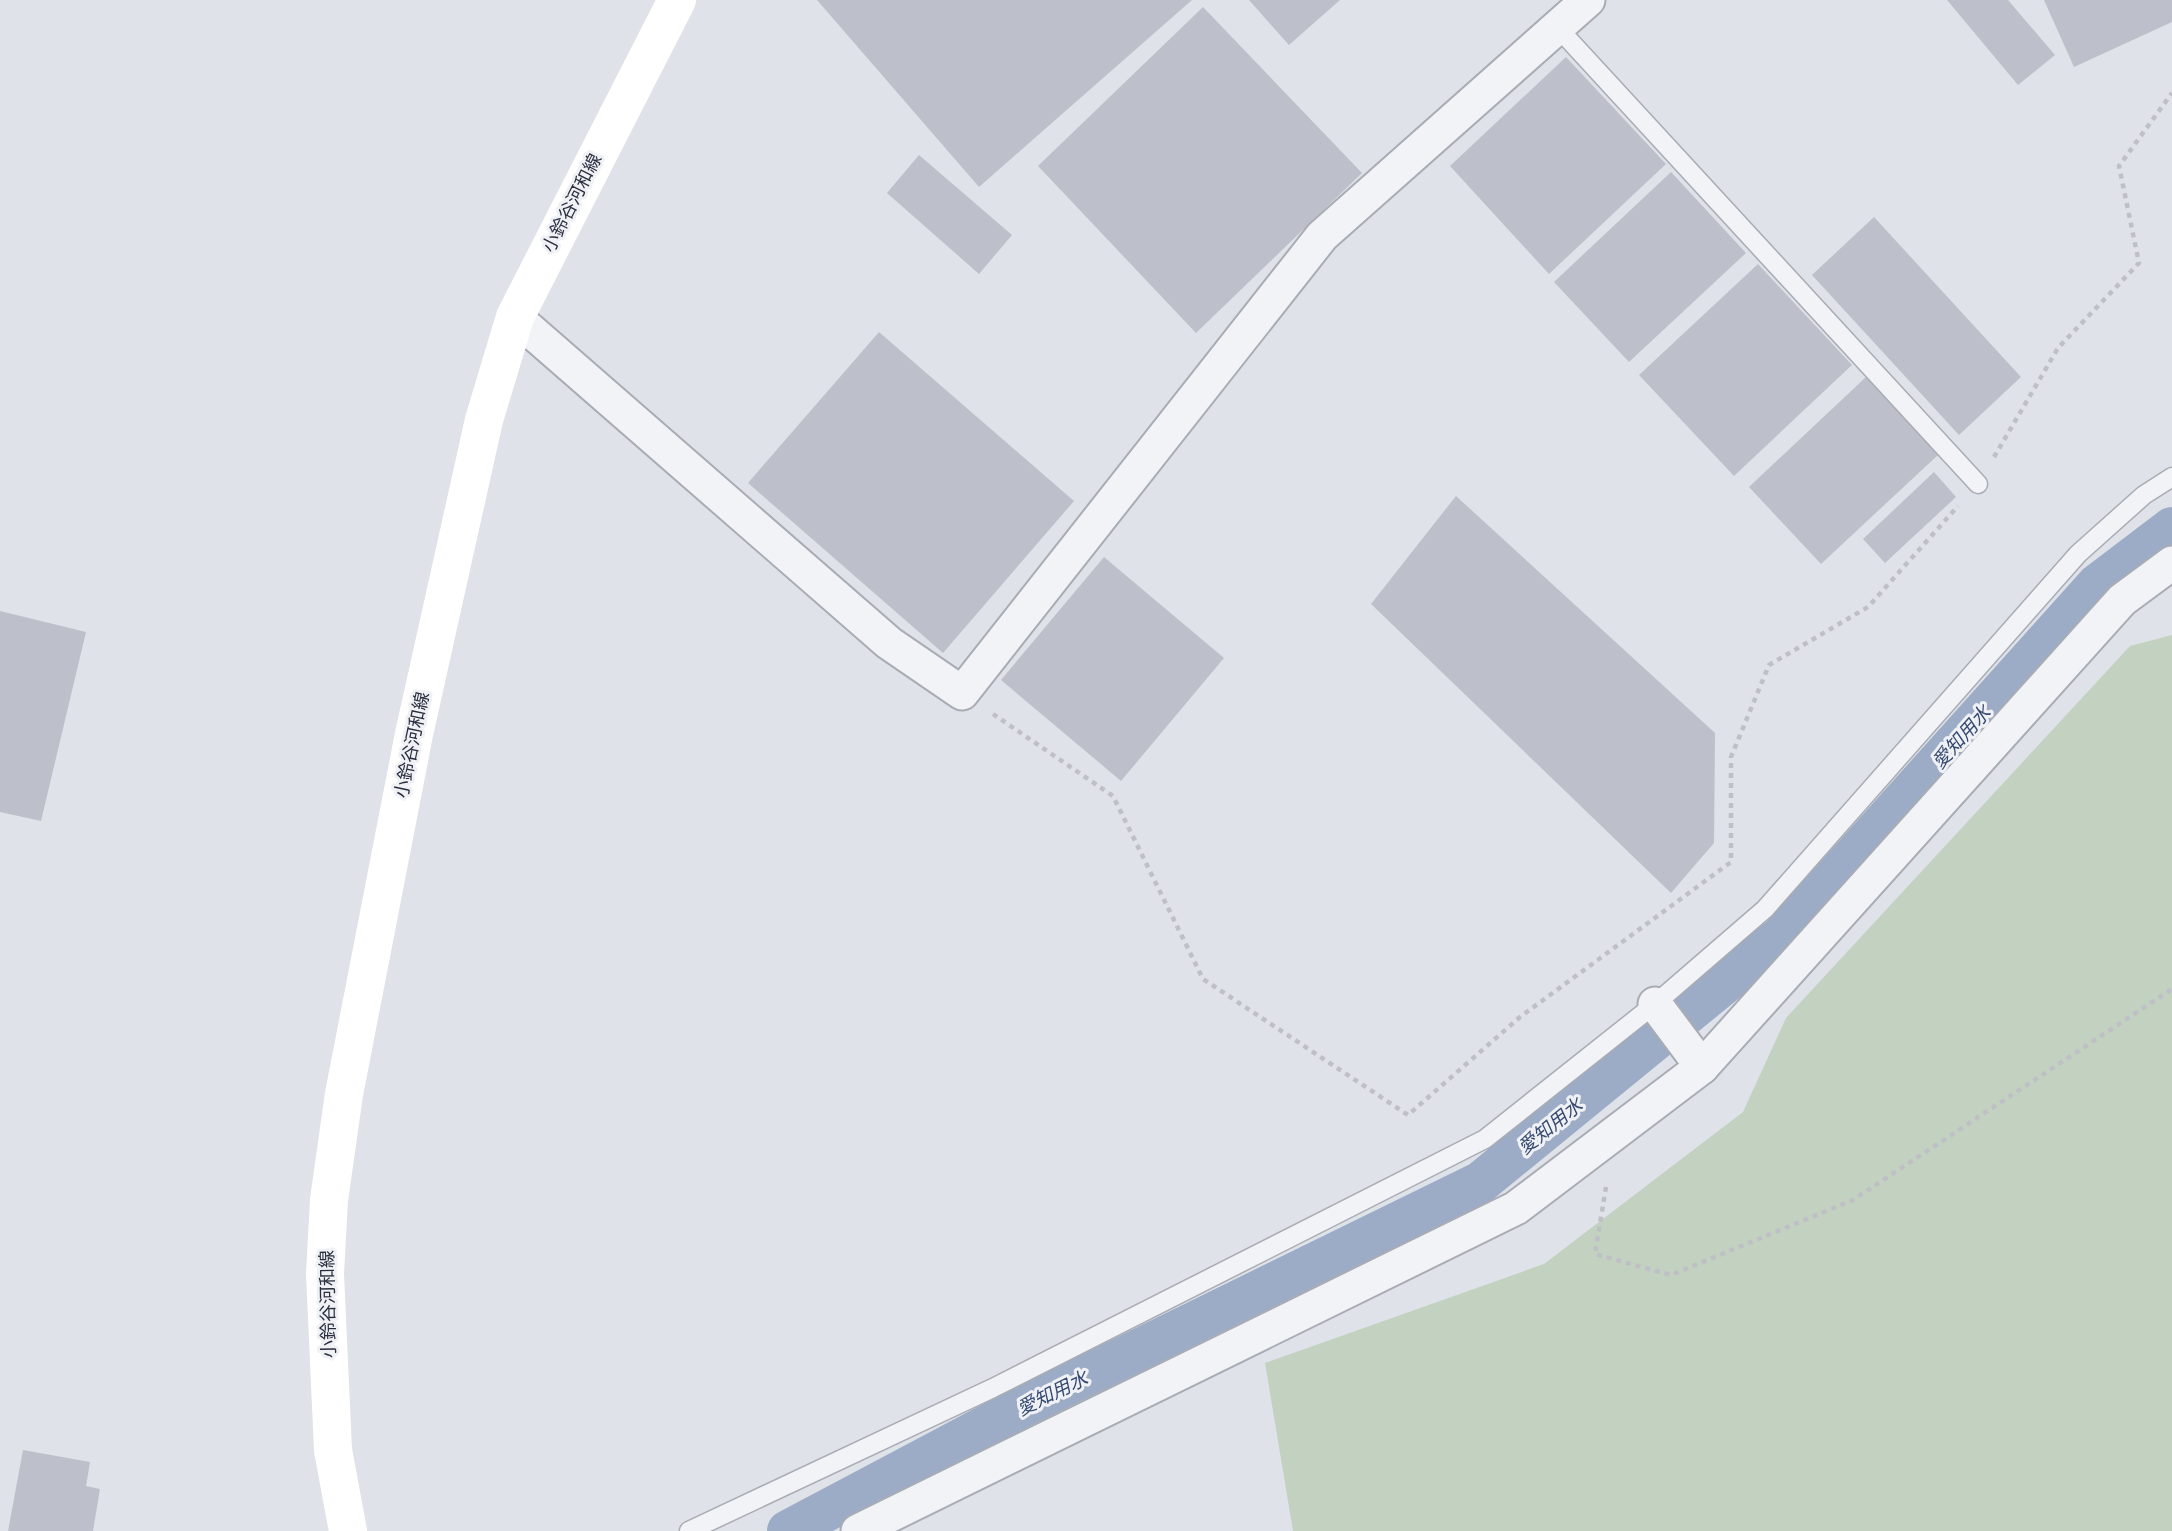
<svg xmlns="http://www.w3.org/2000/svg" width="2172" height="1531" font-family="'Titillium Web','Noto Sans JP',sans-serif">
<rect width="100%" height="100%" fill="#dfe2e8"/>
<!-- green -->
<path fill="#c3d1c1" d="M2172,635V1531H1293L1265,1363L1544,1264L1743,1112L1786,1018L2130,646Z"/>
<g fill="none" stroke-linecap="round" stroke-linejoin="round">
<!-- canal -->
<path stroke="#9cacc6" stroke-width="42" d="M788,1531L1022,1407L1481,1182L1782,936L2097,585L2172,528"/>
</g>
<!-- building -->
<g fill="#bdc0ca">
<path d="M817,0H1192L979,187Z"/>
<path d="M1249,0H1340L1289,45Z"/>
<path d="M1947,0H2008L2055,55L2018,85Z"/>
<path d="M2044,0H2172V22L2074,67Z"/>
<path d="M1203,7L1362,173L1196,333L1038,166Z"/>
<path d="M1566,57L1666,164L1549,274L1450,166Z"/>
<path d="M919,155L1012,235L979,274L887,193Z"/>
<path d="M1671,172L1746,253L1629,362L1554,282Z"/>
<path d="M1874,217L2021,377L1959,435L1812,275Z"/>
<path d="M1758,264L1852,365L1734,476L1639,375Z"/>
<path d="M879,332L1074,501L943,653L748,483Z"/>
<path d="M1866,377L1938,455L1821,564L1749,487Z"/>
<path d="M1934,472L1956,497L1885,563L1863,539Z"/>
<path d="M1456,496L1715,733L1714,843L1671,893L1371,604Z"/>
<path d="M1104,557L1224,658L1121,781L1001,680Z"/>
<path d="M0,611L86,632L41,821L0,812Z"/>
<path d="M23,1450L90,1462L86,1486L100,1489L93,1531H8Z"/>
</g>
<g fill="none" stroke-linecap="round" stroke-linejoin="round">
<defs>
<g id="service">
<path d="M1559,29L1978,484"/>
<path d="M689,1531L993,1388L1485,1139L1655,1004L1765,909L2078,554L2144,495L2172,477"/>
</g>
<g id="minor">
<path d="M515,317L889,643L962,693L1322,236L1588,0"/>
<path d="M1655,1004L1702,1067"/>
<path d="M858,1531L1516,1208L1702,1067L2122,600L2172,563"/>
</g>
</defs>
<!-- service casing -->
<use href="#service" stroke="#a8acb5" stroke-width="21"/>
<!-- minor casing -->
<use href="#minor" stroke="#a8acb5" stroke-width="37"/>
<!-- path -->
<g stroke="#bec0c6" stroke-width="4.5" stroke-dasharray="5 5" stroke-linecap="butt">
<path d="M1994,457L2058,348L2139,263L2119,166L2172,93"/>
<path d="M993,714L1113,796L1203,979L1408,1115L1520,1017L1731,862V757L1769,665L1868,607L1958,506"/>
<path d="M1606,1187L1595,1254L1671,1275L1853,1200L2172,989"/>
</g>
<!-- service -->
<use href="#service" stroke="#f2f3f6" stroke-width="18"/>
<!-- minor -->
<use href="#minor" stroke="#f2f3f6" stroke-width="33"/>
<!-- secondary -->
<path stroke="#fff" stroke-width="38" d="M348,1531L333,1450L325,1274L329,1200L344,1094L414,734L484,420L515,317L677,0"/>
</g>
<g text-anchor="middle" stroke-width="6" stroke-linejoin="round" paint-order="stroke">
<!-- street labels -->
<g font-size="18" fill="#292e3e" stroke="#eff1f5">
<text transform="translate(572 203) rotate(-63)" y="6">小鈴谷河和線</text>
<text transform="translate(412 745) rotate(-78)" y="6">小鈴谷河和線</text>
<text transform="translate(328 1304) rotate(-91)" y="6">小鈴谷河和線</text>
</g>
<!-- water labels -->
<g font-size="19" font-style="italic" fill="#354970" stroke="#eff1f5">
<text transform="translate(1961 737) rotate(-48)" y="7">愛知用水</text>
<text transform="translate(1550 1126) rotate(-39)" y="7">愛知用水</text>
<text transform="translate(1052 1393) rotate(-26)" y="7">愛知用水</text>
</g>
</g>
</svg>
